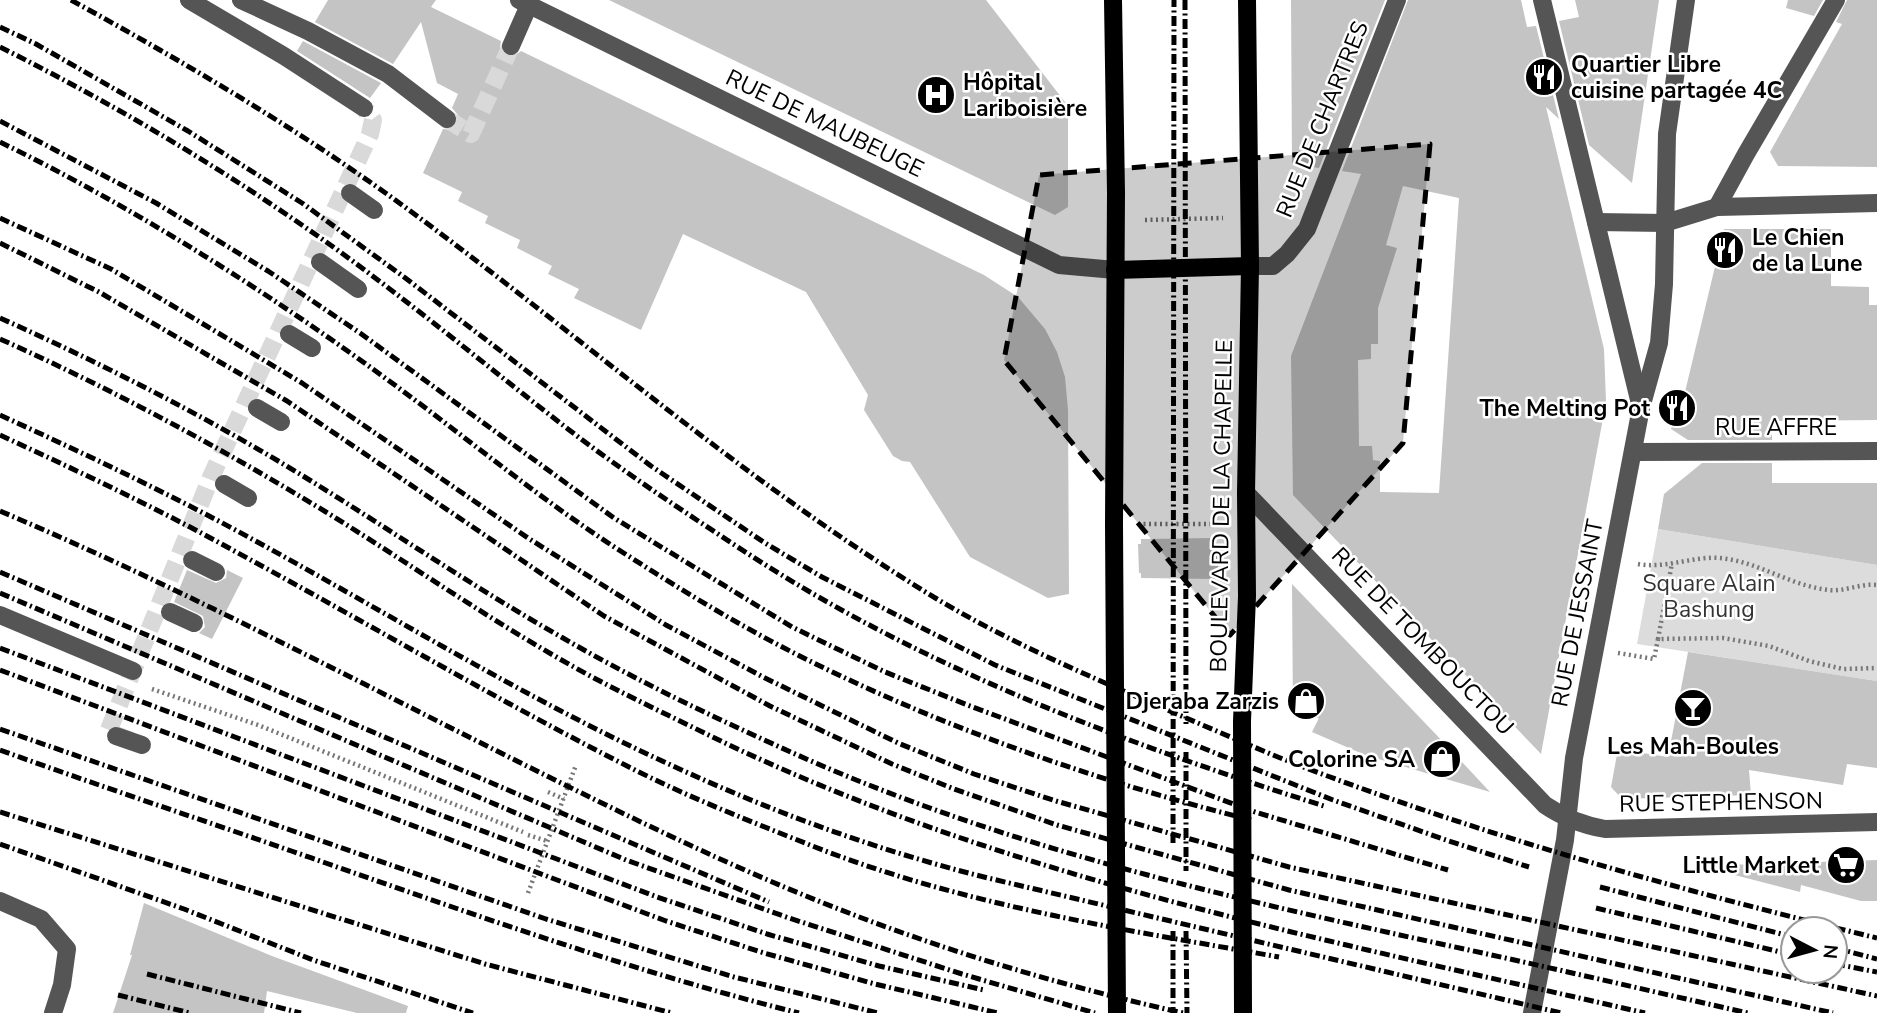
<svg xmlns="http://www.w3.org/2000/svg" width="1877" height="1013" font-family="'Nunito Sans',sans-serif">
<rect width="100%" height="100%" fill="#fff"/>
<!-- green -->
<path fill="#dcdcdc" d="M1658,529L1877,565V681L1637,644Z"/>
<!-- building -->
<g fill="#c4c4c4" fill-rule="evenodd">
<path d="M328,0H436L431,7L501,41L500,48L506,56L513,57L521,51L984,275L1018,297L1045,329L1057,352L1065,377L1068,410L1069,594L1048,598L970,557L910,462L902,461L893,456L864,410L868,395L806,292L683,234L641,330L574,298L579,289L548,274L552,266L517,248L520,240L485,223L488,216L458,201L462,192L423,173L443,129L451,130L456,125L458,115L452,108L458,94L437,83L421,22L393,64L315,22Z"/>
<path d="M609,0H986L1068,106V207L1055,215Z"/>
<path d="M1291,0H1385L1319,168L1292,164Z"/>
<path d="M1408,0H1521L1527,27L1536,26L1559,119L1546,107L1604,349L1606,402L1541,754L1293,495L1291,356L1361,174L1342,171ZM1403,186L1459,198L1439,493L1380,492V461L1373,460L1372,446H1359L1358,360L1371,359V344H1378V308L1397,248L1386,245Z"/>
<path d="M1575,0H1659L1632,183L1589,145L1559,21L1579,17Z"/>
<path d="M1788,0H1823L1814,16L1786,8Z"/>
<path d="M1847,0H1877V167L1778,166L1770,152L1842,24L1836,22Z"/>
<path d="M303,41L381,83L370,98L297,51Z"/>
<path d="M1724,229H1831V286L1869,287V305H1877V420L1772,421V440H1688L1671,429L1681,392H1685Z"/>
<path d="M1702,463H1772V483H1877V565L1658,529L1664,494Z"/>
<path d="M1215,538V543L1218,544V573H1215V579L1141,578V573H1139L1138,544H1141V539Z"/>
<path d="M187,570L216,583L226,578L227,570L243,578L212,639L199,633L205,627L203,616L174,602Z"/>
<path d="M1292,584L1448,747L1490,792L1365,755L1312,732L1319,718L1293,717Z"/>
<path d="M1688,652L1877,681V768L1847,764L1843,785L1749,770L1751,795L1622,799L1611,787L1618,749L1668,757Z"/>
<path d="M1877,860V901H1861L1801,885L1800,892L1723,872L1724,865Z"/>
<path d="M144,903L272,956L408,1006L406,1013H357L267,991L264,1013H113L132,955H130Z"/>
</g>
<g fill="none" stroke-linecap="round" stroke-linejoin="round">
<!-- minor-tunnel -->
<g stroke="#d9d9d9" stroke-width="18" stroke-dasharray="18 9" stroke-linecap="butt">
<path d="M447,119L471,134L511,46"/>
<path d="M131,741L108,732L211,477L370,134L373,120L364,108"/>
</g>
<!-- path -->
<g stroke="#777" stroke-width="4.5" stroke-dasharray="2 3.5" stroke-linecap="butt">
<path d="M1145,220L1223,218"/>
<path d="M1138,524H1220"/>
<path d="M1638,564C1667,569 1692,556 1719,558C1758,561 1790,586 1829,590C1844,592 1861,583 1877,585"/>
<path d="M1658,639L1672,563"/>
<path d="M1618,653L1654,659L1658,639L1723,638L1769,646L1809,661L1843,669L1877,668"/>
<path d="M152,689L258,725L523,832"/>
<path d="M548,792L564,799"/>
<path d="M528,835L547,841"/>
<path d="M528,893L576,765"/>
</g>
<!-- minor -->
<g stroke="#555" stroke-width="18">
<path d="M189,0L284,56L364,108"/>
<path d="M241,0L308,31L388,74L447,119"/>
<path d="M519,0L1059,265L1115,270"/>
<path d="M1542,0L1640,404"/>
<path d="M511,46L529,5"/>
<path d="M350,193L374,210"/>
<path d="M1717,207L1746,154L1836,0"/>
<path d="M1596,222L1665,223L1717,207L1877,203"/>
<path d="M320,262L358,289"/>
<path d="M1250,266H1273L1287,254L1307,229L1397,0"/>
<path d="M289,334L312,348"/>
<path d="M257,408L281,422"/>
<path d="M1634,452L1877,451"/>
<path d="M224,484L248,498"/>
<path d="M1246,493L1545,805C1564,818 1582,825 1605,829L1877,822"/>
<path d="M192,560L216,572"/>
<path d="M170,612L194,623"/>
<path d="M0,615L133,671"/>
<path d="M116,736L142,745"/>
<path d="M0,901L41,919L67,949L62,985L53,1013"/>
<path d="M1532,1013L1565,840L1574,758L1641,408L1659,343L1664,284L1667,134L1686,0"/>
</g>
<!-- major -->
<g stroke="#000" stroke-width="18">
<path d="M1113,0L1116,193L1114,524L1117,1013"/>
<path d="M1115,270L1250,266"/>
<path d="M1243,1013L1242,721L1247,596L1246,493L1250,266L1247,0"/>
</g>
<!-- rail -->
<g stroke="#000" stroke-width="5" stroke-dasharray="10 3.5 2 3.5" stroke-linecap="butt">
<path d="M71,0C189,65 305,133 413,213C589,343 749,485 937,599C1014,645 1096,679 1179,715C1217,731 1255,748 1293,763C1483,836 1680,890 1877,938"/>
<path d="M1185,0L1186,724"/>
<path d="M0,27L36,44L188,131L302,203L404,277L651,466L765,543L822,577L995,665L1333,800L1443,839L1529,867"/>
<path d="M0,47C120,107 235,176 343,254C424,313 501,378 581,439C637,481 695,519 753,557C928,670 1126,744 1324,806"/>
<path d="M0,121L156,203L268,271L360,333L614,518L792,627L885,672L970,706L1255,812L1448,870"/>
<path d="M0,142C135,208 271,294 392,383C471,441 547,505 630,557C683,591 737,624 792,652C937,726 1093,780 1251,820"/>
<path d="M0,218L111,269L302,383L528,538L666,625L763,677L898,743L974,774L1056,801L1289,867L1877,996"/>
<path d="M0,243L99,292L287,401L604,616L770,706L892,764L954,789L1057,825L1289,890L1833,1013"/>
<path d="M0,318C96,361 189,408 280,462C375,519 466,583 563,638C637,681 715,718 793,753C1000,846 1221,896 1441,944C1544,966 1646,990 1748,1013"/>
<path d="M0,339C112,389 221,448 326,512C415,567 501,628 594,678C636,700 680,721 723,742C1014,881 1333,941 1645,1013"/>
<path d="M0,415C85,454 170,494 252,539C391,615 528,700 673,766C775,813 879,851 988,878L1561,1013"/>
<path d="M0,435C80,472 161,510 238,553C371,625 502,703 637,771C693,799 752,822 810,845C961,905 1121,929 1279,957"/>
<path d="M0,511C189,591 369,688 553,779C636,820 720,861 806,896C928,946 1054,984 1183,1013"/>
<path d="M0,572L769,902"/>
<path d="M0,593L626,860L789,918L962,974L1095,1013"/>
<path d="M0,648L657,897L767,934L879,966L984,990"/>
<path d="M0,670L666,921L764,953L875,984L998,1013"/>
<path d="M0,729L546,919L734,977L878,1013"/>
<path d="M0,750C113,791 227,828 340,868C492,921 643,974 799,1013"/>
<path d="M1186,752V871"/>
<path d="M0,812L485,964L672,1013"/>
<path d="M1173,843L1174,0"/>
<path d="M0,844L184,909L313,960L473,1013"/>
<path d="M1600,887L1793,937"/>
<path d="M1596,908L1793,955"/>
<path d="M1173,931V1013"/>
<path d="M1186,931L1187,1013"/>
<path d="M1835,948L1877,959"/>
<path d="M1835,964L1877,972"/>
<path d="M147,974L301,1013"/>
<path d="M118,995L190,1013"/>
</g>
</g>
<!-- marked area -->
<path fill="#000" fill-opacity="0.2" stroke="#000" stroke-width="5" stroke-dasharray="14 9" stroke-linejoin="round" d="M1430,144L1403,443L1230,635L1004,360L1039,175Z"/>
<!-- icons -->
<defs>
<symbol id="restaurant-disc" viewBox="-11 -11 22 22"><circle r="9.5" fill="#000" stroke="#fff"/><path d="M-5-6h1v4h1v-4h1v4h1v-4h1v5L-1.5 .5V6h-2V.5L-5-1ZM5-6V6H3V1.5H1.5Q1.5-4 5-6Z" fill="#fff"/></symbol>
<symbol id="hospital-disc" viewBox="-11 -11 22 22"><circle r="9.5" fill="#000" stroke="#fff"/><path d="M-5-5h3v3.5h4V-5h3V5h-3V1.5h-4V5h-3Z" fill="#fff"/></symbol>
<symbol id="shop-disc" viewBox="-11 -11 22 22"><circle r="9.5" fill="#000" stroke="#fff"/><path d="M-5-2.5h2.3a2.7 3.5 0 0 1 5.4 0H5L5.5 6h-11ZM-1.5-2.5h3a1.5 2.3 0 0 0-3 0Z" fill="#fff"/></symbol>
<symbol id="bar-disc" viewBox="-11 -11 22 22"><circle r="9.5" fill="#000" stroke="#fff"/><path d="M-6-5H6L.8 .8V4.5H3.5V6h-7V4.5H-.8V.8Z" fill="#fff"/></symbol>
<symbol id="supermarket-disc" viewBox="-11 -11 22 22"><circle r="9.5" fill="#000" stroke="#fff"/><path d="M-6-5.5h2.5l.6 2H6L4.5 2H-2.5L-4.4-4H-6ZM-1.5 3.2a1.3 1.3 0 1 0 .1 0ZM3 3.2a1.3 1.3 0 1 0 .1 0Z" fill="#fff"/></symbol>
</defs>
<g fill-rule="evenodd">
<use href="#restaurant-disc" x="1522" y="55" width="44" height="44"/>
<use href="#hospital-disc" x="914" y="73" width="44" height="44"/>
<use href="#restaurant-disc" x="1703" y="228" width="44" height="44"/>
<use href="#restaurant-disc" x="1655" y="386" width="44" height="44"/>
<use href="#shop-disc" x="1284" y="679" width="44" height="44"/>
<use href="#bar-disc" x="1671" y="686" width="44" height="44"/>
<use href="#shop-disc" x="1420" y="737" width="44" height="44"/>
<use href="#supermarket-disc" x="1824" y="843" width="44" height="44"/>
</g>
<g text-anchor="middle" stroke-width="5" stroke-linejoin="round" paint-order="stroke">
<!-- poi labels -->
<g font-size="23" font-weight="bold" fill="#000" stroke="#fff" text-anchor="end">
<text x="1571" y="72" text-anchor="start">Quartier Libre<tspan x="1571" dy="26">cuisine partagée 4C</tspan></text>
<text x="963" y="90" text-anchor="start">Hôpital<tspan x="963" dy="26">Lariboisière</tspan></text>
<text x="1752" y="245" text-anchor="start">Le Chien<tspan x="1752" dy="26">de la Lune</tspan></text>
<text x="1650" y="416">The Melting Pot</text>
<text x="1279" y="709">Djeraba Zarzis</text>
<text x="1693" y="754" text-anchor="middle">Les Mah-Boules</text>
<text x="1415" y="767">Colorine SA</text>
<text x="1819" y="873">Little Market</text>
</g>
<!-- street labels -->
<g font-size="23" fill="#000" stroke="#fff">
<text transform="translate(1322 119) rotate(-68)" y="8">RUE DE CHARTRES</text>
<text transform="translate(825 123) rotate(26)" y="8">RUE DE MAUBEUGE</text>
<text x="1776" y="435">RUE AFFRE</text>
<text transform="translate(1221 506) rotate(-89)" y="8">BOULEVARD DE LA CHAPELLE</text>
<text transform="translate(1577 613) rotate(-79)" y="8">RUE DE JESSAINT</text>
<text transform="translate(1423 641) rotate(46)" y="8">RUE DE TOMBOUCTOU</text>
<text transform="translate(1721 802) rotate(-1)" y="8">RUE STEPHENSON</text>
</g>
<!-- park labels -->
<g font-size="23" fill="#333" stroke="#fff">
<text x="1709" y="591">Square Alain<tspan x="1709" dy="26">Bashung</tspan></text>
</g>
</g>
<!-- north arrow -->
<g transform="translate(1814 950) rotate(96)"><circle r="33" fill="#ffffff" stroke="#999999" stroke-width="2"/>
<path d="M0-5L12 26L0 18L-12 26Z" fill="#000000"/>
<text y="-10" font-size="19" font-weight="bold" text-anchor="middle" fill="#000000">N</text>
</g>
</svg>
